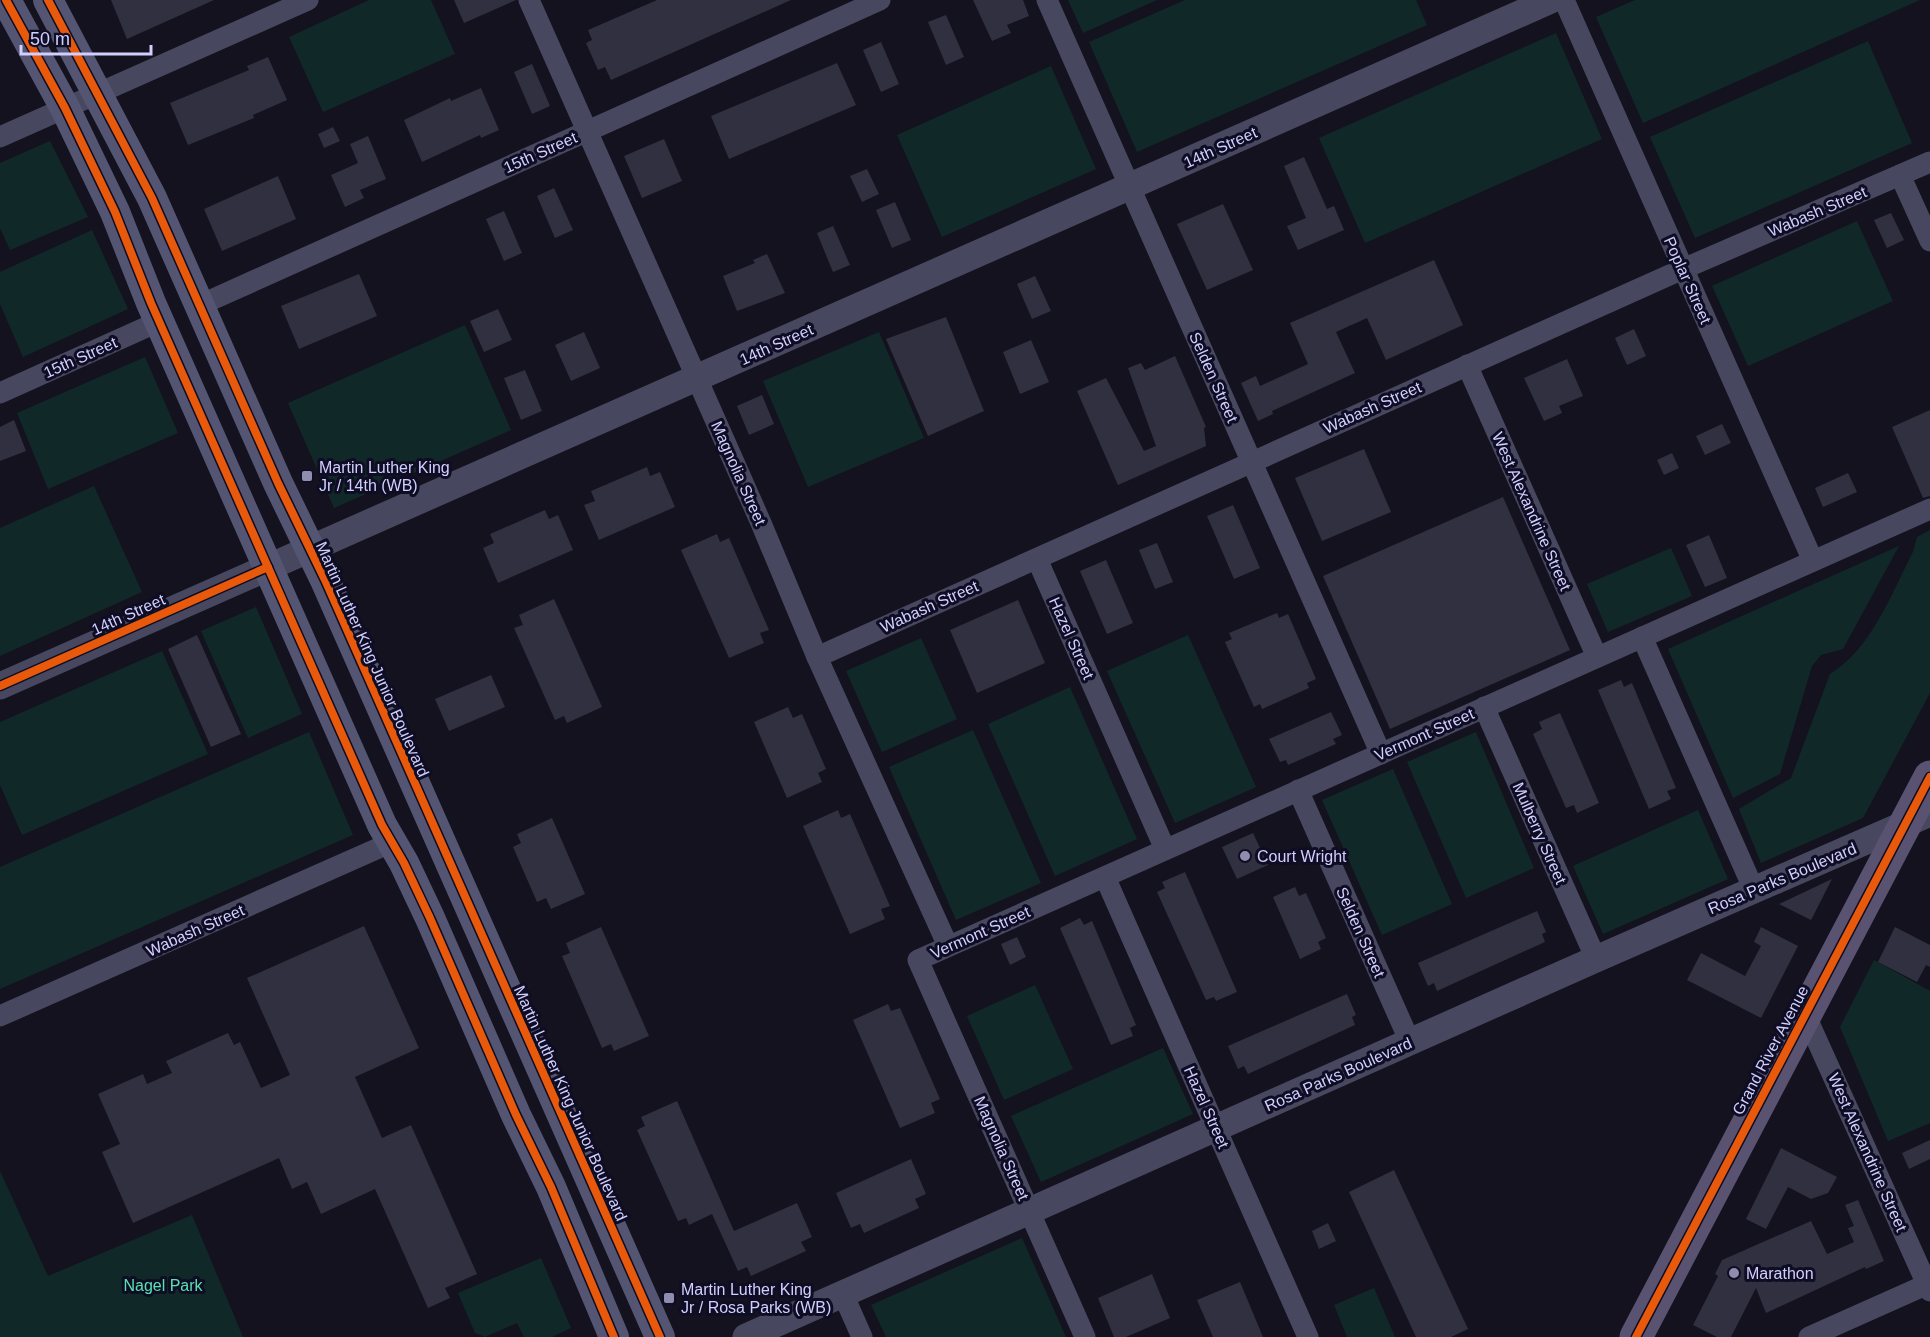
<svg xmlns="http://www.w3.org/2000/svg" width="1930" height="1337" font-family="Arial,sans-serif">
<rect width="100%" height="100%" fill="#13121e"/>
<!-- green -->
<g fill="#102928">
<path d="M369,0H431L455,54L323,112L289,37Z"/>
<path d="M1068,0H1157L1083,33Z"/>
<path d="M1185,0H1416L1427,25L1137,152L1089,42Z"/>
<path d="M1635,0H1920L1643,123L1596,17Z"/>
<path d="M1556,33L1602,139L1365,243L1319,138Z"/>
<path d="M1868,41L1912,143L1695,238L1650,137Z"/>
<path d="M1051,66L1096,169L942,237L897,135Z"/>
<path d="M50,141L88,217L10,250L0,228V163Z"/>
<path d="M1857,221L1893,301L1748,366L1712,286Z"/>
<path d="M92,230L128,309L23,357L0,304V272Z"/>
<path d="M465,325L511,430L334,508L288,403Z"/>
<path d="M879,332L924,438L808,487L763,381Z"/>
<path d="M145,357L178,433L48,489L17,413Z"/>
<path d="M94,486L142,592L0,656V528Z"/>
<path d="M1930,530V693L1863,818L1761,863L1739,809L1791,778L1830,674C1872,648 1891,594 1913,552L1917,537Z"/>
<path d="M1899,546L1843,649L1821,655L1812,666L1780,774L1733,798L1668,649Z"/>
<path d="M1671,548L1692,596L1608,632L1587,584Z"/>
<path d="M256,607L302,714L248,738L201,631Z"/>
<path d="M1188,635L1256,787L1175,823L1107,671Z"/>
<path d="M921,638L957,719L882,752L846,671Z"/>
<path d="M162,651L208,754L22,835L0,785V722Z"/>
<path d="M1070,687L1137,839L1055,876L988,724Z"/>
<path d="M973,730L1041,883L956,920L889,767Z"/>
<path d="M309,732L353,835L0,989V867Z"/>
<path d="M1476,732L1534,868L1466,898L1407,762Z"/>
<path d="M1393,769L1452,904L1382,935L1322,800Z"/>
<path d="M1698,810L1728,879L1603,934L1573,866Z"/>
<path d="M1874,960L1930,991V1123L1888,1141L1840,1027Z"/>
<path d="M1035,985L1073,1069L1004,1100L967,1016Z"/>
<path d="M1163,1048L1193,1114L1041,1182L1011,1116Z"/>
<path d="M0,1171L48,1276L192,1215L243,1337H0Z"/>
<path d="M1022,1238L1066,1337H886L871,1305Z"/>
<path d="M541,1258L571,1328L552,1337H524L517,1323L485,1337L475,1333L458,1293Z"/>
<path d="M1374,1288L1395,1337H1347L1334,1305Z"/>
</g>
<!-- building -->
<g fill="#313040">
<path d="M111,0H214L127,39Z"/>
<path d="M454,0H516L464,23Z"/>
<path d="M657,0H791L611,80L605,67L598,70L586,43L592,40L588,30Z"/>
<path d="M973,0H1023L1029,16L1007,25L1011,33L992,41Z"/>
<path d="M946,15L964,57L946,65L928,22Z"/>
<path d="M881,42L899,84L881,92L863,50Z"/>
<path d="M268,57L287,100L253,115L254,118L188,145L170,103L249,70L247,66Z"/>
<path d="M837,63L856,105L729,159L711,116Z"/>
<path d="M532,64L550,106L532,114L514,72Z"/>
<path d="M481,88L499,130L481,138L480,135L422,162L404,120L450,98L451,101Z"/>
<path d="M333,127L340,141L324,148L318,134Z"/>
<path d="M368,136L386,179L360,190L364,198L345,207L331,175L358,163L350,144Z"/>
<path d="M664,139L682,181L642,198L624,156Z"/>
<path d="M1304,157L1327,209L1334,206L1344,230L1298,250L1287,226L1306,218L1284,166Z"/>
<path d="M867,169L879,194L862,202L850,176Z"/>
<path d="M278,176L296,219L222,251L204,209Z"/>
<path d="M554,188L573,230L555,238L537,196Z"/>
<path d="M895,202L911,240L892,248L876,210Z"/>
<path d="M1223,204L1253,270L1207,290L1177,224Z"/>
<path d="M504,211L522,253L504,261L486,219Z"/>
<path d="M1891,213L1904,240L1887,248L1874,220Z"/>
<path d="M833,226L850,265L833,272L817,233Z"/>
<path d="M767,254L785,293L737,311L723,276L755,263L753,260Z"/>
<path d="M1434,260L1463,325L1386,360L1367,318L1336,332L1355,373L1272,411L1273,414L1258,421L1241,383L1256,376L1260,386L1308,364L1290,323Z"/>
<path d="M359,274L377,316L299,349L281,306Z"/>
<path d="M1035,276L1051,311L1032,319L1017,284Z"/>
<path d="M498,309L512,340L484,352L470,321Z"/>
<path d="M946,317L984,411L928,436L886,339Z"/>
<path d="M1634,329L1646,356L1627,365L1615,338Z"/>
<path d="M584,332L600,368L571,381L555,345Z"/>
<path d="M1031,340L1049,382L1020,394L1003,352Z"/>
<path d="M1175,356L1206,427L1204,428L1206,446L1118,485L1077,391L1106,378L1144,451L1156,446L1128,368L1141,363L1145,370Z"/>
<path d="M1567,359L1583,396L1559,406L1562,413L1544,421L1524,378Z"/>
<path d="M525,370L542,411L521,420L504,378Z"/>
<path d="M762,395L774,424L749,435L737,406Z"/>
<path d="M1930,410V496L1923,498L1892,427Z"/>
<path d="M14,420L26,451L0,461V427Z"/>
<path d="M1722,424L1731,443L1705,455L1696,436Z"/>
<path d="M1364,449L1391,512L1322,541L1295,478Z"/>
<path d="M1672,453L1679,468L1664,475L1657,460Z"/>
<path d="M647,467L650,476L660,472L675,507L599,540L584,505L595,501L591,491Z"/>
<path d="M1848,473L1857,492L1823,507L1815,488Z"/>
<path d="M1503,497L1570,650L1390,729L1323,576Z"/>
<path d="M1233,505L1260,568L1234,579L1207,516Z"/>
<path d="M545,510L549,519L558,515L573,550L498,583L483,548L494,543L490,534Z"/>
<path d="M717,534L720,542L729,538L769,630L760,633L764,643L729,658L681,550Z"/>
<path d="M1709,535L1727,578L1705,587L1686,545Z"/>
<path d="M1157,543L1173,582L1155,589L1139,550Z"/>
<path d="M1106,560L1133,623L1107,634L1080,571Z"/>
<path d="M554,599L602,707L567,723L564,716L555,720L514,628L523,625L519,615Z"/>
<path d="M1018,600L1045,663L977,693L950,630Z"/>
<path d="M1277,613L1279,618L1288,614L1316,679L1307,683L1309,688L1262,709L1260,704L1254,707L1225,642L1232,639L1229,633Z"/>
<path d="M197,635L241,734L211,747L168,649Z"/>
<path d="M491,675L505,707L449,731L435,699Z"/>
<path d="M1621,680L1624,687L1632,683L1676,788L1667,791L1671,799L1649,809L1598,690Z"/>
<path d="M788,707L793,718L802,714L826,769L818,773L822,782L787,798L754,722Z"/>
<path d="M1331,712L1342,735L1333,739L1336,744L1288,765L1286,760L1280,762L1269,739Z"/>
<path d="M1560,713L1599,803L1577,813L1574,805L1566,808L1533,734L1542,729L1539,722Z"/>
<path d="M838,810L841,818L850,814L890,906L881,909L885,919L850,934L803,826Z"/>
<path d="M552,818L585,894L551,909L546,898L537,902L513,847L521,843L517,834Z"/>
<path d="M1253,833L1268,865L1237,879L1222,847Z"/>
<path d="M1185,872L1237,992L1216,1001L1214,997L1206,1000L1157,892L1165,888L1162,882Z"/>
<path d="M1832,879L1811,920L1779,904Z"/>
<path d="M1295,887L1299,896L1306,893L1326,938L1318,942L1321,949L1300,959L1273,897Z"/>
<path d="M1537,911L1546,932L1542,934L1545,942L1437,991L1434,983L1428,986L1418,963Z"/>
<path d="M1080,918L1084,925L1092,921L1136,1025L1130,1028L1133,1036L1111,1045L1060,928Z"/>
<path d="M364,926L419,1048L355,1077L382,1138L411,1125L477,1274L445,1288L450,1298L428,1308L375,1189L321,1214L307,1182L292,1189L279,1158L133,1223L102,1152L120,1144L98,1094L143,1074L147,1084L172,1073L166,1061L228,1033L234,1045L240,1042L261,1088L290,1075L247,978Z"/>
<path d="M601,927L649,1036L614,1051L611,1044L602,1048L562,956L570,953L566,943Z"/>
<path d="M1761,927L1798,946L1761,1018L1687,980L1701,953L1745,976L1761,946L1754,942Z"/>
<path d="M1895,927L1930,945V967L1926,965L1917,982L1878,962Z"/>
<path d="M1017,937L1026,957L1010,965L1001,944Z"/>
<path d="M1347,994L1356,1015L1352,1017L1355,1025L1248,1074L1244,1066L1238,1069L1228,1046Z"/>
<path d="M888,1004L891,1011L900,1008L940,1099L931,1103L935,1113L900,1128L853,1020Z"/>
<path d="M677,1101L734,1231L797,1203L812,1237L801,1242L806,1251L751,1276L747,1267L738,1271L712,1214L689,1225L686,1218L678,1221L637,1130L645,1126L641,1117Z"/>
<path d="M1930,1140V1159L1909,1169L1902,1153Z"/>
<path d="M1781,1148L1837,1177L1828,1193L1811,1199L1788,1187L1766,1229L1746,1219Z"/>
<path d="M911,1159L926,1194L915,1199L919,1208L864,1233L860,1224L851,1228L836,1193Z"/>
<path d="M1394,1170L1468,1329L1451,1337H1416L1349,1192Z"/>
<path d="M1858,1200L1884,1261L1866,1269L1865,1267L1766,1313L1756,1288L1731,1337H1717L1693,1325L1718,1276L1715,1274L1722,1260L1811,1221L1827,1254L1854,1242L1848,1228L1854,1226L1845,1205Z"/>
<path d="M1328,1223L1336,1241L1319,1249L1312,1231Z"/>
<path d="M1152,1274L1170,1318L1126,1337H1114L1098,1298Z"/>
<path d="M1240,1282L1263,1337H1213L1197,1300Z"/>
</g>
<g fill="none" stroke-linecap="round" stroke-linejoin="round">
<!-- minor -->
<g stroke="#47485f" stroke-width="21">
<path d="M529,0L761,523L817,657L948,946"/>
<path d="M1047,0L1381,754"/>
<path d="M1564,0L1813,561"/>
<path d="M0,137L308,0"/>
<path d="M1900,175L1930,241"/>
<path d="M200,305L880,0"/>
<path d="M1467,365L1597,657"/>
<path d="M0,393L160,321"/>
<path d="M1037,559L1165,849"/>
<path d="M1642,637L1754,890"/>
<path d="M817,657L1683,269L1930,162"/>
<path d="M1484,707L1596,959"/>
<path d="M1298,790L1410,1042"/>
<path d="M1105,877L1308,1337"/>
<path d="M1805,1014L1930,1291"/>
<path d="M0,1016L390,843"/>
<path d="M843,1294L862,1337"/>
<path d="M1085,1337L918,960L1930,509"/>
<path d="M1809,1337L1930,1283"/>
</g>
<!-- tertiary -->
<g stroke="#47485f" stroke-width="27">
<path d="M0,686L1551,0"/>
<path d="M746,1337L1596,959L1930,813"/>
</g>
<!-- secondary -->
<g stroke="#545572" stroke-width="30">
<path d="M6,0L65,108L115,212L151,303L382,825L404,863L430,918L516,1115L551,1187L614,1337"/>
<path d="M48,0L152,198L278,483L325,580L660,1337"/>
</g>
<!-- primary -->
<path stroke="#5a5271" stroke-width="33" d="M1636,1337L1930,777"/>
<defs>
<g id="cycleway">
<path d="M6,0L65,108L115,212L151,303L382,825L404,863L430,918L516,1115L551,1187L614,1337"/>
<path d="M48,0L152,198L278,483L325,580L660,1337"/>
<path d="M0,686L268,567"/>
<path d="M1636,1337L1930,777"/>
</g>
</defs>
<!-- cycleway casing -->
<use href="#cycleway" stroke="#0f0d23" stroke-width="11"/>
<!-- cycleway -->
<use href="#cycleway" stroke="#e8590c" stroke-width="8"/>
</g>
<!-- markers -->
<g fill="#8e8db0" stroke="#0f0d23" stroke-width="2">
<rect x="301" y="470" width="12" height="12" rx="3"/>
<circle cx="1245" cy="856" r="6"/>
<circle cx="1734" cy="1273" r="6"/>
<rect x="663" y="1292" width="12" height="12" rx="3"/>
</g>
<g text-anchor="middle" stroke-width="6" stroke-linejoin="round" paint-order="stroke">
<!-- street labels -->
<g font-size="16" fill="#d0cfff" stroke="#0f0d23">
<text transform="translate(1220 147) rotate(-24)" y="6">14th Street</text>
<text transform="translate(540 152) rotate(-24)" y="6">15th Street</text>
<text transform="translate(1817 211) rotate(-23)" y="6">Wabash Street</text>
<text transform="translate(1688 280) rotate(66)" y="6">Poplar Street</text>
<text transform="translate(776 344) rotate(-24)" y="6">14th Street</text>
<text transform="translate(80 357) rotate(-24)" y="6">15th Street</text>
<text transform="translate(1214 377) rotate(66)" y="6">Selden Street</text>
<text transform="translate(1372 407) rotate(-24)" y="6">Wabash Street</text>
<text transform="translate(739 473) rotate(66)" y="6">Magnolia Street</text>
<text transform="translate(1532 511) rotate(66)" y="6">West Alexandrine Street</text>
<text transform="translate(929 606) rotate(-24)" y="6">Wabash Street</text>
<text transform="translate(128 614) rotate(-24)" y="6">14th Street</text>
<text transform="translate(1072 638) rotate(66)" y="6">Hazel Street</text>
<text transform="translate(373 659) rotate(66)" y="6">Martin Luther King Junior Boulevard</text>
<text transform="translate(1424 734) rotate(-24)" y="6">Vermont Street</text>
<text transform="translate(1540 833) rotate(66)" y="6">Mulberry Street</text>
<text transform="translate(1782 878) rotate(-23)" y="6">Rosa Parks Boulevard</text>
<text transform="translate(195 930) rotate(-24)" y="6">Wabash Street</text>
<text transform="translate(980 932) rotate(-24)" y="6">Vermont Street</text>
<text transform="translate(1361 932) rotate(66)" y="6">Selden Street</text>
<text transform="translate(1770 1050) rotate(-62)" y="6">Grand River Avenue</text>
<text transform="translate(1338 1074) rotate(-24)" y="6">Rosa Parks Boulevard</text>
<text transform="translate(571 1103) rotate(66)" y="6">Martin Luther King Junior Boulevard</text>
<text transform="translate(1207 1107) rotate(66)" y="6">Hazel Street</text>
<text transform="translate(1002 1148) rotate(66)" y="6">Magnolia Street</text>
<text transform="translate(1868 1152) rotate(66)" y="6">West Alexandrine Street</text>
</g>
<!-- poi labels -->
<g font-size="16" fill="#d0cfff" stroke="#0f0d23" text-anchor="start">
<text x="319" y="473">Martin Luther King<tspan x="319" dy="18">Jr / 14th (WB)</tspan></text>
<text x="1257" y="862">Court Wright</text>
<text x="1746" y="1279">Marathon</text>
<text x="681" y="1295">Martin Luther King<tspan x="681" dy="18">Jr / Rosa Parks (WB)</tspan></text>
</g>
<!-- park labels -->
<g font-size="16" fill="#58e1b2" stroke="#0f0d23">
<text x="163" y="1291">Nagel Park</text>
</g>
</g>
<!-- scale -->
<path d="M21 45v9h130v-9" fill="none" stroke="#d0cfff" stroke-width="3"/>
<text x="30" y="45" font-size="18" fill="#d0cfff" stroke="#0f0d23" stroke-width="4.5" paint-order="stroke">50 m</text>
</svg>
